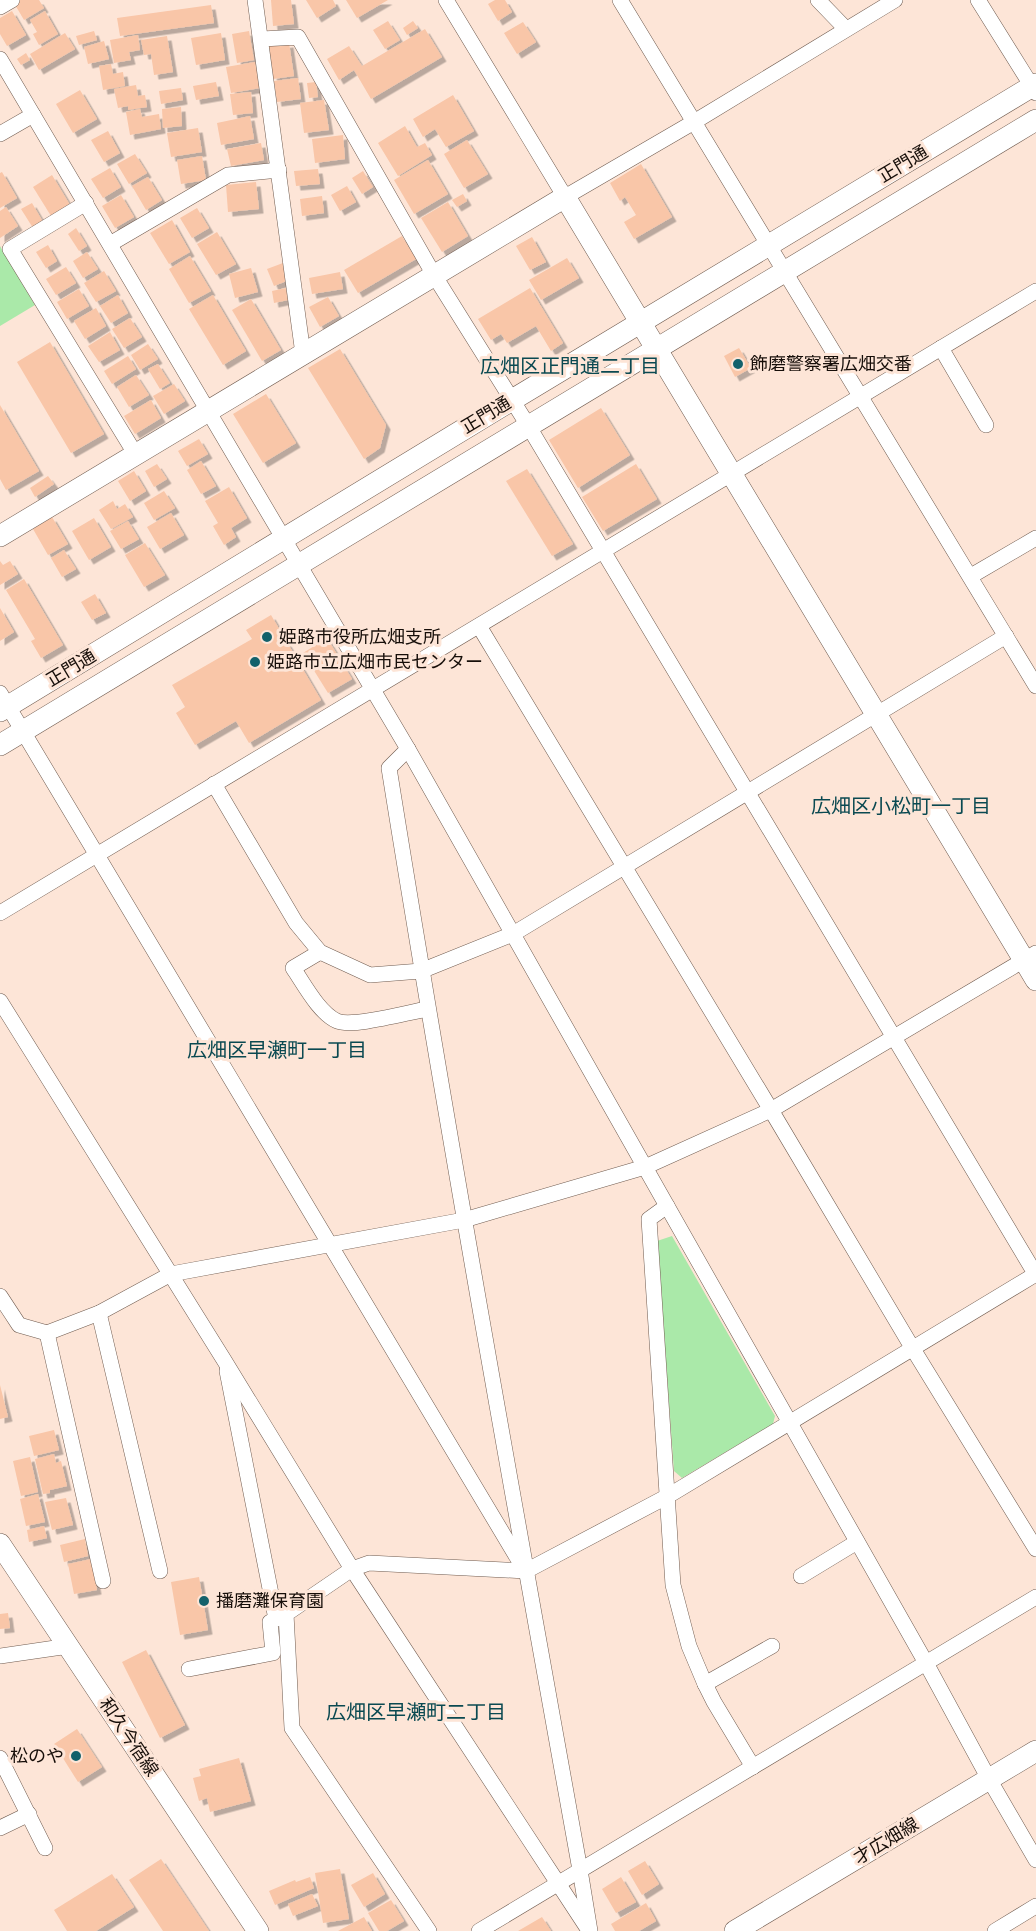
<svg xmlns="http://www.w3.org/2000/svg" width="1036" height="1931" font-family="'IBM Plex Serif','Noto Sans JP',serif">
<defs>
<filter id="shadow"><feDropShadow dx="4.5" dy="4.5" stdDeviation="0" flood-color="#0004"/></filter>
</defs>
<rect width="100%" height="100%" fill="#fde5d7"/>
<!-- green -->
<g fill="#aae9a9">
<path d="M0,246L35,305L0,326Z"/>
<path d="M672,1236L775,1416L773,1424L682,1478L674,1471L657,1241Z"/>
</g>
<!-- building -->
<g fill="#f9c6a8" filter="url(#shadow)">
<path d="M19,0H39L44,8L24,20L14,3Z"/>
<path d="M271,0H291L294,24L273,26Z"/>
<path d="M306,0H333L336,6L317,18Z"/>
<path d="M346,0H388L357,18Z"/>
<path d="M495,0H505L512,12L498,21L488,4Z"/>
<path d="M211,5L214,23L120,36L117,18Z"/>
<path d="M12,11L26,35L7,46L0,34V18Z"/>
<path d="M45,11L58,34L39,45L33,34L37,32L30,20Z"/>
<path d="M388,21L400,40L385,49L373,30Z"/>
<path d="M413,21L418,28L407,35L403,28Z"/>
<path d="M523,22L536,42L517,54L504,33Z"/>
<path d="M425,29L442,57L371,99L354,70L339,80L327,59L349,46L362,66Z"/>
<path d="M94,31L97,40L79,45L76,36Z"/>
<path d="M249,31L254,60L237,63L232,34Z"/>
<path d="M65,33L75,49L39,70L30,54Z"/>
<path d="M221,33L225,60L196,65L191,38Z"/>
<path d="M138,35L140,50L129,52L131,60L114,63L110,40Z"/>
<path d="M167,36L173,72L154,75L151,54L144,55L141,40Z"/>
<path d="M104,41L109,59L88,64L84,47Z"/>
<path d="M289,43L294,76L273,79L268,46Z"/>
<path d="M26,53L30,60L21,65L17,59Z"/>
<path d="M255,62L260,88L231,93L226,67Z"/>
<path d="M111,64L113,74L123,72L125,86L103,90L99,66Z"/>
<path d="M298,78L301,99L277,102L274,81Z"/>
<path d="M216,82L219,96L196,100L193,86Z"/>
<path d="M316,82L318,97L309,98L307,83Z"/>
<path d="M136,85L138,96L145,95L147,107L128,110V106L118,108L114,89Z"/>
<path d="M181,88L183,100L161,104L159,91Z"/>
<path d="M80,90L97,119L73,133L56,104Z"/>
<path d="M251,92L253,113L233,115L230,94Z"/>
<path d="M453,95L474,131L446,147L435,129L423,137L413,119Z"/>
<path d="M324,100L329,130L304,133L300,103Z"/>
<path d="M181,107L182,126L163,128L162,109Z"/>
<path d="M140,109L142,117L159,114L161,129L130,135L126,112Z"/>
<path d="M250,116L254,139L221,145L217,123Z"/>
<path d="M405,126L417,147L425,143L432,155L398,176L378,143Z"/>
<path d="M198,128L202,152L171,157L167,133Z"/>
<path d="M108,131L120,153L104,162L91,140Z"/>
<path d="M343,135L345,159L315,163L312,139Z"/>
<path d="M467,140L488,174L464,188L444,154Z"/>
<path d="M261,143L264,160L231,166L227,149Z"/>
<path d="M135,154L147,173L129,184L117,164Z"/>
<path d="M202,156L206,180L181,184L177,160Z"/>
<path d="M428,160L448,194L414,214L394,180Z"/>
<path d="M641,164L672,217L634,239L624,222L636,215L625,197L620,201L610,183Z"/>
<path d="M110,168L121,187L103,198L91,179Z"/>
<path d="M318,169L320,184L296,186L294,171Z"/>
<path d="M363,171L373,187L362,194L352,178Z"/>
<path d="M2,172L17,198L0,208V173Z"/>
<path d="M52,175L70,205L51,216L33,187Z"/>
<path d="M148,177L162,200L146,210L132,186Z"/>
<path d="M256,182L259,209L228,212L226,185Z"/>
<path d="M347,186L356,202L340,211L331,195Z"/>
<path d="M463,194L467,201L457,207L452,200Z"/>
<path d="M121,195L134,217L115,228L102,206Z"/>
<path d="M322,196L324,213L302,216L300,199Z"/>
<path d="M448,202L468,236L442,252L421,218Z"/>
<path d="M32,203L43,222L33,228L21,209Z"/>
<path d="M6,207L18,226L0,238V211Z"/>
<path d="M197,208L209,228L192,238L180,218Z"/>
<path d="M172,220L190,252L169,264L150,233Z"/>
<path d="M76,228L87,246L79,251L68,234Z"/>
<path d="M217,232L236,264L216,275L197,244Z"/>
<path d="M402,236L416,259L358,293L344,270Z"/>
<path d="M532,237L546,262L530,270L516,246Z"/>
<path d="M48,245L57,261L46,268L36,252Z"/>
<path d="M87,252L98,269L83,278L73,261Z"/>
<path d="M190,256L211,291L189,303L169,269Z"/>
<path d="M567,258L579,278L541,300L529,280Z"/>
<path d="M283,263L289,280L274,286L267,269Z"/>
<path d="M66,267L76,283L56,295L46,279Z"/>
<path d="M251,268L258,292L235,298L229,274Z"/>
<path d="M104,271L116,291L96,302L84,283Z"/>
<path d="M340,272L343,289L312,294L309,278Z"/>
<path d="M286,288L288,300L274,303L272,291Z"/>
<path d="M530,288L563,343L551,351L536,326L507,343L501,334L491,340L478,319Z"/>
<path d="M79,289L89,306L67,319L57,302Z"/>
<path d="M118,295L128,313L111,323L100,306Z"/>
<path d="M213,295L246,351L223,365L189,309Z"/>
<path d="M328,297L339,316L320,327L309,307Z"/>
<path d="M251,299L281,350L262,361L232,310Z"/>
<path d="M96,308L106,326L85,339L74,321Z"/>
<path d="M130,318L142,337L124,348L112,329Z"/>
<path d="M110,332L120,350L99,362L88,346Z"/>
<path d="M50,342L104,434L71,453L17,362Z"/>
<path d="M148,344L158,359L140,370L131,355Z"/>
<path d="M739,348L751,368L735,377L724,356Z"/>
<path d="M340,349L386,425L380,448L364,459L308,368Z"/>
<path d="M128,356L136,369L112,384L104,371Z"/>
<path d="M158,364L170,383L160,389L148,369Z"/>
<path d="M136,375L149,395L129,407L117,387Z"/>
<path d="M174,384L185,401L164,414L153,396Z"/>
<path d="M266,394L296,443L263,463L233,414Z"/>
<path d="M151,400L161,418L135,434L124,416Z"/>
<path d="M0,405L39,471L6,490L0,479Z"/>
<path d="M601,408L630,455L578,488L549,440Z"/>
<path d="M199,439L208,454L187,466L178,451Z"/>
<path d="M201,461L216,486L201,494L187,470Z"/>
<path d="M157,464L167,479L154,487L145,471Z"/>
<path d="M636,464L657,499L603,531L582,497Z"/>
<path d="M527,469L573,544L552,556L506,481Z"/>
<path d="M134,471L146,491L130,501L118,481Z"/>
<path d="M48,476L54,484L35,497L30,488Z"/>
<path d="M229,487L247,518L231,528L236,537L224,545L213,526L218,523L205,501Z"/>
<path d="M164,491L175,508L154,520L144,503Z"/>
<path d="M113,501L117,509L125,504L133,517L111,529L99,510Z"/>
<path d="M171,513L184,535L160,549L147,527Z"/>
<path d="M52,517L68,544L48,555L33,529Z"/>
<path d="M94,518L111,547L89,560L72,531Z"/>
<path d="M128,521L139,539L121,549L110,531Z"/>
<path d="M145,543L165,575L144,587L125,555Z"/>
<path d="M64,550L76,569L62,577L51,558Z"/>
<path d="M0,561L3,565L10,561L18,574L0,585Z"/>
<path d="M24,579L63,645L41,658L31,641L35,639L6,590Z"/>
<path d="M95,594L106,613L92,620L81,602Z"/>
<path d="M0,608L14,632L0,641Z"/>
<path d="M271,615L321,700L249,743L236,721L195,745L176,713L185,707L172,685L252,639L246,630Z"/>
<path d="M327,638L352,679L328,693L303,653Z"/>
<path d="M0,1385L8,1417L0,1419Z"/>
<path d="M54,1430L59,1450L34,1456L29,1436Z"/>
<path d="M54,1454L56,1463L61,1461L67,1486L50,1490V1493L43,1494L35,1459Z"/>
<path d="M30,1457L38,1492L21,1496L13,1461Z"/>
<path d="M38,1494L45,1522L26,1526L20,1499Z"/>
<path d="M66,1498L73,1525L52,1530L45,1502Z"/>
<path d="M44,1526L47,1538L29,1542L27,1530Z"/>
<path d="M85,1539L88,1556L64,1562L60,1545Z"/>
<path d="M91,1559L97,1590L74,1594L68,1564Z"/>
<path d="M199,1577L208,1630L180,1635L171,1582Z"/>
<path d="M8,1613L10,1628L0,1629V1614Z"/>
<path d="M146,1650L185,1725L160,1738L122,1662Z"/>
<path d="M77,1729L102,1767L78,1782L54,1744Z"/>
<path d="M239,1758L251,1801L210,1812L207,1798L199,1801L193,1778L201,1776L199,1769Z"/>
<path d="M161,1859L209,1931H163L129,1880Z"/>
<path d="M645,1861L659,1884L642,1895L628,1871Z"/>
<path d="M340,1869L349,1919L323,1923L315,1873Z"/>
<path d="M373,1873L385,1894L364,1907L351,1885Z"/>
<path d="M112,1874L134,1907L96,1931H67L54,1910Z"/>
<path d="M310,1877L314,1888L275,1905L269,1891L295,1880L296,1882Z"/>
<path d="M621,1877L636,1902L616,1913L602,1889Z"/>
<path d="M312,1894L318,1906L293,1916L288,1904Z"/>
<path d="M391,1900L404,1921L387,1931H379L368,1913Z"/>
<path d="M646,1903L656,1921L639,1931H615L611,1924Z"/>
<path d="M364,1917L372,1931H338Z"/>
<path d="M542,1917L551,1931H518Z"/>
</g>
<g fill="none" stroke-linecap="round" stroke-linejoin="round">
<defs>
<g id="street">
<path d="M255,0L303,354"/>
<path d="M446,0L565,197L694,122L895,0"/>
<path d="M620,0L1036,686"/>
<path d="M818,0L846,29"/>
<path d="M978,0L1036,93"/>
<path d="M0,7L12,0"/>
<path d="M262,39L298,37L434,275L529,427L1036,1275"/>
<path d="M0,59L408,749L926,1663L989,1779L1036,1860"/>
<path d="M0,134L33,115"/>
<path d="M86,203L10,249L136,455"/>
<path d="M110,244L228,175L279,170"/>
<path d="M941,348L986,425"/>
<path d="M971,576L1036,538"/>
<path d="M479,626L771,1110L913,1349L1036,1549"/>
<path d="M0,693L521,1564"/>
<path d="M408,749L389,768C448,1136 514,1503 580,1870L590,1931"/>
<path d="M214,784L296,923L320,952L370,975L421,971L513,934L1006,636"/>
<path d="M0,913L1036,291"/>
<path d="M320,952L293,968C304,984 319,1013 337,1021C353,1028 408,1012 428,1009"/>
<path d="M0,1001L224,1360L352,1569L586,1926"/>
<path d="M667,1206L649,1219L673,1585L689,1646L705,1684L714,1702L753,1767"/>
<path d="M0,1296L19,1325L47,1333L99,1313L171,1274L464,1220L645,1167L771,1110L1036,953"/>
<path d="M99,1313L160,1571"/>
<path d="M47,1333L103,1581"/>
<path d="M227,1371L276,1619"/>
<path d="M801,1576L857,1542"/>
<path d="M0,1656L69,1646"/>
<path d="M189,1669L273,1653L270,1622L283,1616"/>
<path d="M705,1684L772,1646"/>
<path d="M0,1758L45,1848"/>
<path d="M0,1828L29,1814"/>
<path d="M429,1931L292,1728L286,1614L352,1569L369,1563L526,1571L668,1496L1036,1274"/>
<path d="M479,1931L1036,1597"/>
<path d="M995,1931L1036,1906"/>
</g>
<g id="secondary">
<path d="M0,536L565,197L1036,980"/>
<path d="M0,711L512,400L1036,84"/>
<path d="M0,745L1036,120"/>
<path d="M0,1544L258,1931"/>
<path d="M735,1931L1036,1751"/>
</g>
</defs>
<!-- street casing -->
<use href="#street" stroke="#705c50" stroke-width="16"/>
<!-- secondary casing -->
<use href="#secondary" stroke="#705c50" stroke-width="22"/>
<!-- street -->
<use href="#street" stroke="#fff" stroke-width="15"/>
<!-- secondary -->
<use href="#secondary" stroke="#fff" stroke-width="21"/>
</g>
<!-- markers -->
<g fill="#13616b" stroke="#fde5d7" stroke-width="2">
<circle cx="738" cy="364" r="6"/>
<circle cx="267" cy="637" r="6"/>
<circle cx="255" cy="662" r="6"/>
<circle cx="204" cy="1601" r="6"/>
<circle cx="76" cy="1756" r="6"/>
</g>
<g text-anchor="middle" stroke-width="6" stroke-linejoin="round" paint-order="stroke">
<!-- street labels -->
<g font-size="18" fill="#160e09" stroke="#fde5d7">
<text transform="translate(903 164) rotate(-31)" y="6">正門通</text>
<text transform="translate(486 415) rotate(-31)" y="6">正門通</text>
<text transform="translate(71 668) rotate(-31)" y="6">正門通</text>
<text transform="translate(129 1737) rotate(56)" y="6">和久今宿線</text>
<text transform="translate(886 1841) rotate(-31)" y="6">才広畑線</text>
</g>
<!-- poi labels -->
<g font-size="18" fill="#160e09" stroke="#fde5d7" text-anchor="start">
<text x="750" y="370">飾磨警察署広畑交番</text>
<text x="279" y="643">姫路市役所広畑支所</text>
<text x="267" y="668">姫路市立広畑市民センター</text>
<text x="216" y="1607">播磨灘保育園</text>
<text x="64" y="1762" text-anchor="end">松のや</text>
</g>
<!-- neighbourhood labels -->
<g font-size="20" fill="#0a4951" stroke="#fde5d7">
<text x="570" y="373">広畑区正門通二丁目</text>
<text x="901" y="813">広畑区小松町一丁目</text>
<text x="277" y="1057">広畑区早瀬町一丁目</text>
<text x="416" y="1719">広畑区早瀬町二丁目</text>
</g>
</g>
</svg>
